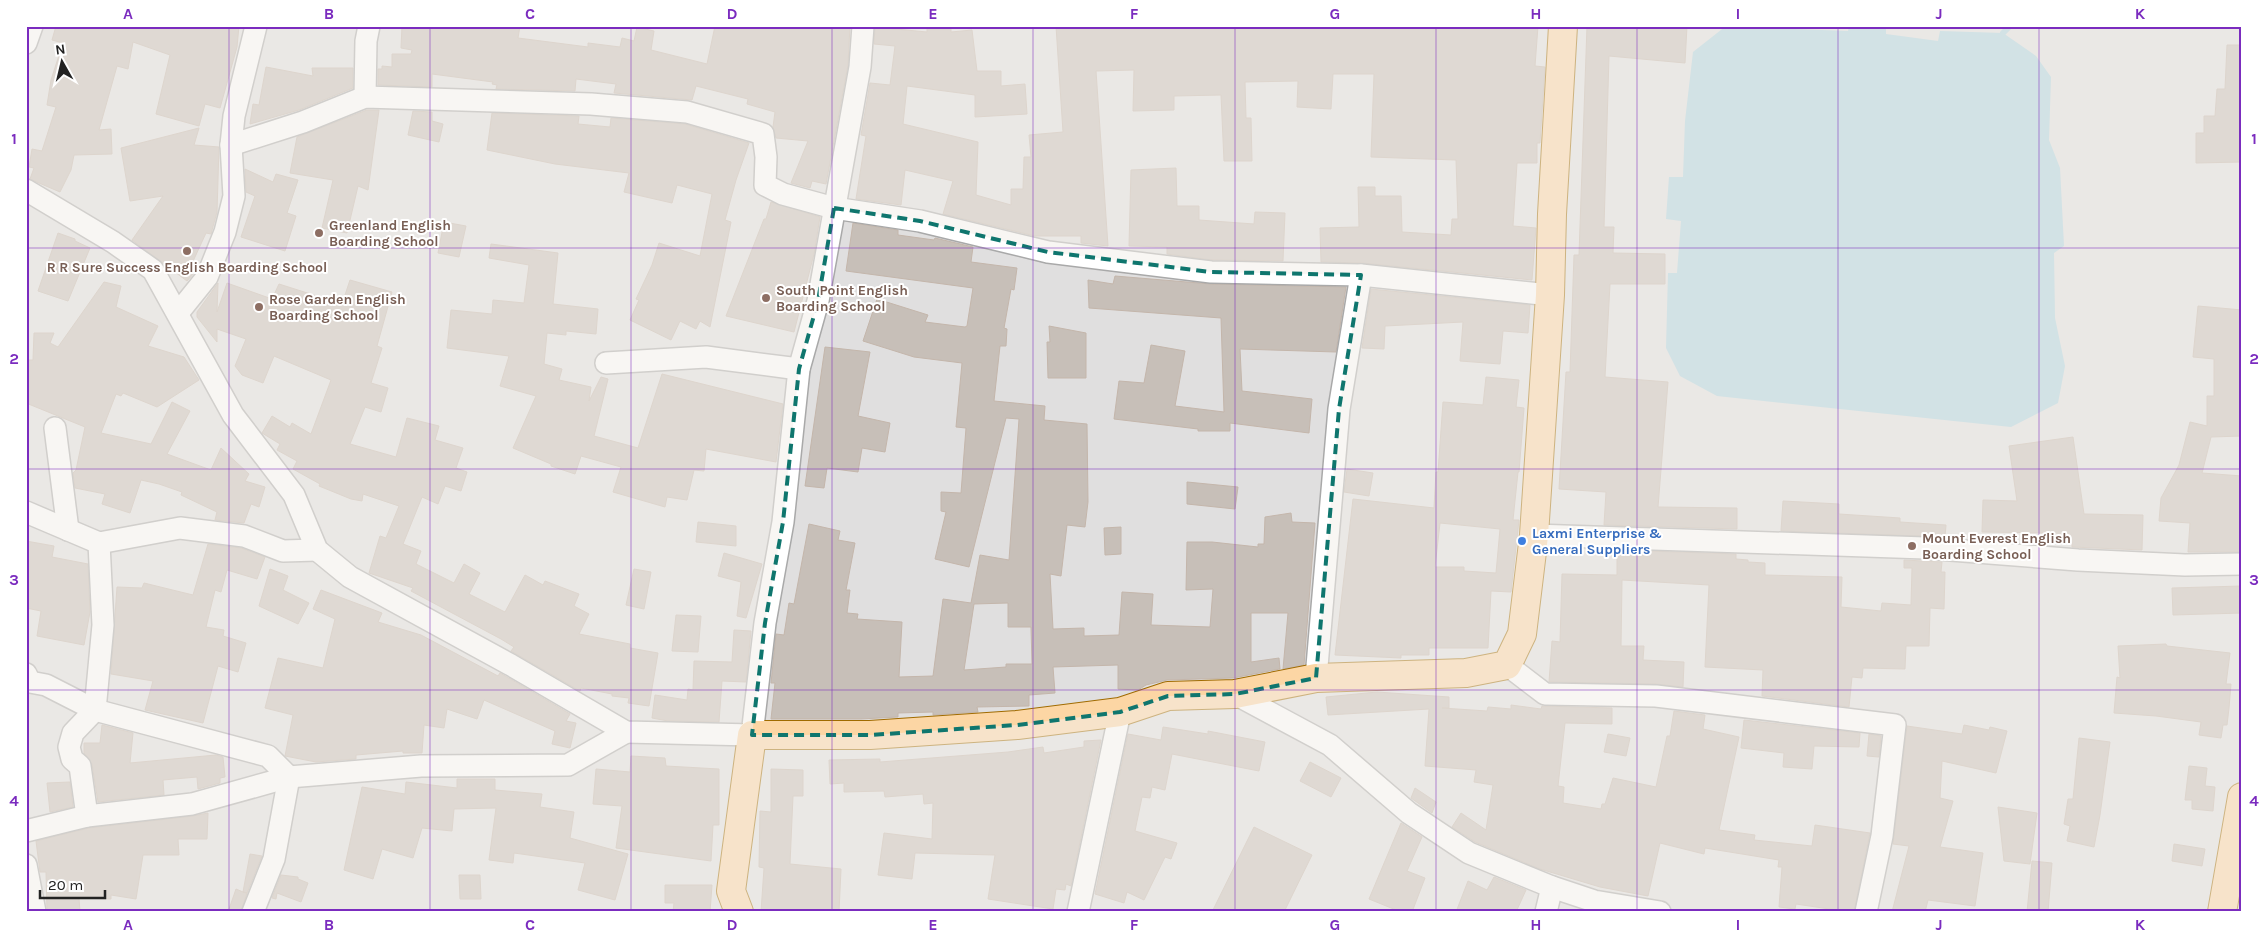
<svg xmlns="http://www.w3.org/2000/svg" width="2268" height="938" font-family="Karla,sans-serif">
<rect width="100%" height="100%" fill="#f2efe9"/>
<!-- residential -->
<rect fill="#e0dfdf" x="26" y="26" width="2216" height="886"/>
<!-- water -->
<path fill="#aad3df" d="M1726,26H1794L1795,29L1848,31L1849,26H1886V34L1938,41L1940,31L2003,33L2036,56L2051,77L2049,140L2060,168L2064,246L2054,253L2055,318L2065,366L2058,403L2011,427L1717,396L1680,376L1666,348L1668,273H1677L1681,221L1666,219L1669,177H1683L1685,121L1693,52Z"/>
<g fill="none" stroke-linecap="round" stroke-linejoin="round">
<!-- stream -->
<path stroke="#aad3df" stroke-width="6" d="M2003,33L2010,26"/>
</g>
<!-- building -->
<g fill="#c7bfb8" stroke="#c4b6ab" fill-rule="evenodd">
<path d="M56,26H239L237,47L220,108L205,104L199,126L156,114L170,55L133,42L128,69L117,66L99,130L111,129L112,154L74,155L71,170L60,192L39,183L30,179L34,168L29,167L32,149L42,151L56,107L47,105L51,80L63,43L52,40Z"/>
<path d="M402,26H520L518,38L588,47V43L620,47L622,38L634,41L637,27L654,31L651,50L707,64L715,26H850L848,65L826,184L812,181L810,188L791,183L808,141L776,138L773,127L775,112L747,104L748,99L696,86L692,100L614,93L616,84L576,79L575,91L496,89L497,85L492,84L493,82L432,74V87L378,85V69H382V66L392,67V54H411L412,50L401,48Z"/>
<path d="M927,26H951V32L972,30L977,71H1001V86L1025,84L1027,114L975,117V95L907,86L903,124L978,142L976,195L1011,205V189H1023L1024,157H1031L1029,135L1063,132L1056,26H1538L1535,66L1545,67L1540,143H1537V163H1517L1513,226L1536,228L1532,280L1362,263L1321,262L1320,228L1359,227L1358,187H1375V196H1401L1402,232L1451,235L1452,219H1458L1456,160L1371,157L1374,74H1333L1331,109L1297,107L1298,81L1245,82L1246,118H1251L1252,161H1224L1221,95L1174,96V110L1133,111L1134,70L1096,71L1108,246L1081,243V236H1035L943,214L953,181L905,170L901,205L856,199L866,136L861,135L870,83L890,85L895,46L874,44L875,27L927,32Z"/>
<path d="M1587,26H1687L1685,63L1609,56L1604,227H1614L1613,253L1665,254V284H1610L1605,377L1668,382L1658,507L1737,508V529L1604,525L1606,492L1559,489L1566,372H1570L1574,255H1579Z"/>
<path d="M2227,45H2242V162L2196,163V133H2204V116H2215L2217,89H2225Z"/>
<path d="M266,67L313,76L312,68H353V88L299,110L250,124L253,104L259,105Z"/>
<path d="M367,110H379L368,190L358,186L347,233L322,228L333,180L290,173L297,137Z"/>
<path d="M413,111L432,112V121L443,124L439,142L408,135Z"/>
<path d="M492,113L579,116L578,124L610,127L611,118L685,124L749,143L736,180L725,220L731,222L710,327L700,321L696,329L680,321L671,340L630,320L639,300L636,299L652,265L659,243L700,256L712,194L677,185L672,203L624,192L629,173L555,164L487,150Z"/>
<path d="M199,128L194,145L219,147L217,212L211,234L206,233L189,270L195,272L187,281L132,240L163,196L130,201L121,148Z"/>
<path d="M1176,168L1177,206H1199V220L1254,224L1255,212L1285,213L1283,261L1212,260L1167,254V247L1129,246L1131,170Z"/>
<path d="M245,169L273,182L276,174L298,180L287,213L296,216L285,251L241,237L255,196L246,192Z"/>
<path d="M771,202L820,217L814,254L794,332L726,316L764,219H766Z"/>
<path d="M444,222L466,226L459,257L438,253Z"/>
<path d="M853,223L898,230V235L934,240L935,238L973,247L971,262L1017,268L1014,290L1011,289L1004,328L1007,329L1006,346H1000L994,401L1045,406L1044,420L1087,424L1088,502L1085,527L1067,525L1061,576L1050,574L1053,629L1084,628V636L1119,635L1122,592L1153,594L1151,625L1210,627L1213,589L1186,590L1187,542H1212L1258,547V544H1264L1265,517L1291,513L1292,522L1315,523L1304,665L1283,669L1288,613H1251V662L1279,658L1280,669L1233,678L1167,680L1146,685L1138,690L1118,689V665L1053,667L1055,693L1029,695V706L977,707L978,712L933,715V712L898,713V717L861,719H771L775,683H771L776,634L784,635L789,603L794,604L809,524L840,531L838,540L855,543L846,590H850L847,613L858,614L857,619L902,622L899,677L933,676L943,599L971,603L980,555L1009,560L1019,419L1006,418L969,567L935,559L946,512L941,511V492L961,493L966,428L956,427L962,363L914,357L863,341L877,299L928,315L925,322L965,327L967,326L973,288L846,271ZM1008,603V627H1031L1032,664H1006V667L964,670L974,604Z"/>
<path d="M58,233L75,239V241L90,248L68,301L38,291Z"/>
<path d="M491,244L558,253L553,304L598,309L596,334L566,331V335L547,333L544,364L562,369L559,380L591,387L589,401L601,377L608,379L594,436L638,448L662,374L783,404L776,462L706,449L704,471L694,470L687,500L667,497L665,507L613,492L621,467L581,456L575,474L551,466V464L513,448L536,396L500,386L509,356L447,348L451,310L492,314L493,300L524,303L529,265L489,258Z"/>
<path d="M1115,276L1211,284L1346,287L1336,352L1240,349L1242,391L1312,399L1309,433L1230,423V431H1198V429L1114,419L1119,381L1144,383L1151,345L1185,351L1175,406L1224,412L1221,318L1089,308L1088,280L1113,284Z"/>
<path d="M350,280L392,292L377,346L382,348L371,383L388,388L381,412L365,407L350,444L396,457L407,418L439,426L435,440L463,448L456,468L467,472L461,491L445,486L438,504L422,497L403,544L421,551L416,564L454,583L464,564L480,573L469,594L505,612L525,575L543,585L545,581L579,594L574,606L589,614L579,634L630,644V648L658,653L649,706L628,703L629,698L612,696V694L581,688L580,691L511,651L514,647L501,639L411,591L413,588L369,573L380,536L386,538L399,506L363,494L362,501L351,499L319,486L320,484L293,469L297,461L277,450L280,444L262,433L272,416L290,427L292,423L311,434L331,380L274,356L263,383L242,375L235,366L246,339L217,329V342L197,317V312L218,283L217,312L227,283L272,299L279,284L342,304Z"/>
<path d="M104,282L121,286L116,307L158,326L148,346L184,357L199,380L157,407L123,393L121,396L116,394L101,433L151,444L172,402L190,411L167,454L211,470L221,448L249,474L245,481L265,487L259,507L251,504L244,523L215,520L217,512L181,495L182,492L159,484L141,480L130,513L102,504L105,494L75,488L73,473L76,470L85,427L26,403V360H33L34,333H54L50,343L58,347Z"/>
<path d="M1371,289L1530,305L1528,333L1503,331L1500,364L1460,361L1463,322L1385,326L1384,349L1362,348Z"/>
<path d="M2198,306L2242,310V436L2211,437L2202,473L2242,476V552H2188L2190,523L2159,521L2161,498L2179,465L2190,422L2207,426V396H2214V359L2193,357Z"/>
<path d="M1049,326L1086,333V378H1048L1047,342H1050Z"/>
<path d="M825,347L870,352L858,416L890,423L885,452L862,448L858,472L827,468L824,488L805,486Z"/>
<path d="M1486,377L1519,380L1516,407L1524,408L1519,472H1518L1513,520H1519L1511,592L1491,591L1488,648H1429V655H1401V658L1335,655L1353,499L1434,508L1436,472H1438L1443,402L1483,405ZM1440,523L1500,529L1496,573L1464,571V567H1435Z"/>
<path d="M2073,437L2084,514L2143,515L2142,550L2072,547V542L2051,540V533L1982,532L1983,500L2017,501L2009,446Z"/>
<path d="M1347,469L1373,473L1369,496L1344,492Z"/>
<path d="M1187,482L1238,487L1235,509L1187,504Z"/>
<path d="M1783,501L1839,504V514L1900,518V522L1946,525L1945,537L1781,531Z"/>
<path d="M698,522L736,526V546L696,542Z"/>
<path d="M1121,527V554L1105,555L1104,528Z"/>
<path d="M26,541L54,546L52,557L88,564L90,612L84,645L37,636L41,611L26,608Z"/>
<path d="M208,544L241,548L265,557L257,579L227,570L221,592L215,590L206,627L224,630L223,636L246,643L238,672L218,666L203,723L145,710L153,681L111,674L117,587L142,588L144,583L193,595Z"/>
<path d="M1617,550L1736,554V559L1748,560V562L1765,563V575L1842,577L1841,607L1881,611L1882,603L1911,605L1912,568H1904V560L1942,562L1941,572H1945L1944,609L1930,608L1929,646H1906L1905,669L1863,668L1862,678L1852,677L1849,707L1762,696L1763,670L1705,667L1709,585L1622,580L1621,646H1644L1643,660L1684,662L1683,687L1656,684L1549,682L1552,641L1560,642L1562,574L1617,575Z"/>
<path d="M724,553L762,564L746,618L737,616L741,582L718,576Z"/>
<path d="M270,569L288,576L283,590L309,603L298,624L259,606Z"/>
<path d="M634,569L651,572L644,609L626,605Z"/>
<path d="M2242,586V613L2173,615L2172,588Z"/>
<path d="M321,590L382,613L378,622L421,635L498,676L500,673L570,714L566,721L576,723L570,748L552,744L555,731L484,700L477,719L447,709L444,728L424,725L422,753H403V751L356,755V759L316,762L285,756L293,715L265,708L278,658L323,668L335,619L313,609Z"/>
<path d="M676,615L701,616L698,652L672,651Z"/>
<path d="M734,630L751,631L746,682L722,681L719,722L668,721L652,718L655,695L687,700L688,689L693,690L694,661L732,662Z"/>
<path d="M2166,644L2167,646L2230,653L2226,684H2231L2229,708L2227,725H2223L2221,738L2199,735L2201,722L2156,716L2114,713L2117,677L2120,678L2118,646Z"/>
<path d="M1377,692L1449,697V708H1442L1487,711L1488,707L1511,709V705L1541,709L1542,706L1612,708V724L1565,723L1558,786L1564,787L1563,803L1601,809L1602,804H1605L1613,778L1656,787L1667,736H1670L1674,711L1705,715L1703,729L1739,737L1719,830L1755,835L1754,840L1812,846L1815,825L1870,833L1854,912H1835L1836,910L1796,904L1795,909L1779,907L1782,867H1778L1779,860L1705,848L1704,854L1660,843L1648,896L1600,887L1540,869L1475,842L1452,827L1461,813L1486,830L1493,785L1474,782L1476,770L1425,766L1429,709L1328,715L1326,697Z"/>
<path d="M1744,720L1860,733L1859,747L1814,746L1812,769L1783,767L1784,753L1741,748Z"/>
<path d="M102,725L133,733L130,763L216,755L223,757L225,777L220,778V783L198,789L197,777L163,780L164,795L98,802L92,764L84,753V743H100Z"/>
<path d="M1964,725L1989,730L1990,727L2007,731L1996,773L1942,761L1940,798L1953,801L1940,847L1983,853L1975,906L1928,900L1925,912H1892L1909,846L1893,844L1907,726L1962,734Z"/>
<path d="M1163,727L1208,734V731L1265,742L1259,771L1172,754L1165,790L1152,787L1150,798L1142,797L1135,831L1177,843L1171,859L1165,857L1144,900L1127,892L1124,903L1095,894L1128,734L1161,740Z"/>
<path d="M1608,734L1630,738L1626,756L1604,752Z"/>
<path d="M1869,734L1881,736L1879,757L1867,756Z"/>
<path d="M2079,738L2110,742L2100,815L2094,847L2067,841L2070,826L2064,824L2068,799H2073Z"/>
<path d="M1101,740L1071,886L1066,884L1065,890L1056,889L1053,909L988,899L995,855L915,853L912,879L878,875L884,833L932,839L933,803L924,804L923,794L885,797L884,791L844,792V783L830,784L829,760L880,759V762L1008,752L1043,747L1044,753L1084,747V741Z"/>
<path d="M631,756L665,758L666,766L719,769V825H713L711,861L616,848L622,806L593,804L596,769L630,772Z"/>
<path d="M1310,762L1341,778L1331,797L1300,781Z"/>
<path d="M2189,766L2207,768L2205,786L2215,787L2213,811L2192,809V800H2185Z"/>
<path d="M771,769L803,770V796H793L790,864L841,869L839,912H761L764,868L759,867L760,811L771,812Z"/>
<path d="M457,779H495V790L542,794L540,807L574,812L570,838L628,854L615,900L578,890L585,863L514,853L513,863L489,860L496,808L454,809L452,831L422,828L413,858L382,849L373,879L344,870L362,787L405,794L406,782L457,788Z"/>
<path d="M70,782L73,807L50,812L47,783Z"/>
<path d="M1415,788L1436,802L1432,813L1411,798Z"/>
<path d="M1998,807L2037,813L2030,864L2004,861Z"/>
<path d="M208,813L207,839H178L179,855H143L136,899L111,895V899L79,898L80,912H47L46,872H40L36,841L89,828L193,816Z"/>
<path d="M1401,823L1422,837L1407,871L1425,878L1412,912H1401L1369,899Z"/>
<path d="M1254,827L1312,855L1284,912H1212Z"/>
<path d="M2174,844L2205,849L2202,866L2172,861Z"/>
<path d="M250,854L262,856L247,893L243,892L247,893L241,912H228L236,889L243,892Z"/>
<path d="M2032,861L2052,863L2048,912H2027Z"/>
<path d="M281,875L298,877V879L308,883L301,902L277,893L276,899L272,898Z"/>
<path d="M459,875H480L481,899H460Z"/>
<path d="M1494,877L1526,890L1516,912H1456L1468,881L1487,890Z"/>
<path d="M665,885H712L710,912H673L674,903H665Z"/>
</g>
<g fill="none" stroke-linecap="round" stroke-linejoin="round">
<defs>
<g id="street">
<path d="M26,43L32,26"/>
<path d="M365,97L366,41L369,26"/>
<path d="M231,145L303,122L365,97L591,104L687,112L763,134L766,157L765,185L783,194L834,208L920,221L1048,252L1211,272L1361,275L1550,295"/>
<path d="M26,190L113,242L153,270L233,415L294,495L317,550L350,577L511,665L626,732L752,735L765,623L783,522L799,369L818,301L860,67L863,26"/>
<path d="M178,313L207,277L225,232L234,196L231,145L234,116L256,26"/>
<path d="M606,363L706,357L799,369"/>
<path d="M55,428L68,530"/>
<path d="M26,512L99,543L180,528L244,536L283,551L317,550"/>
<path d="M1534,535L1925,548L2078,560L2185,565L2242,564"/>
<path d="M1507,665L1545,694L1656,696L1895,725L1882,836L1866,912"/>
<path d="M26,674L30,682L46,685L95,710L268,756L289,777L274,859L253,912"/>
<path d="M1316,678L1339,409L1361,275"/>
<path d="M1235,694L1330,745L1409,813L1469,853L1552,887L1594,901L1660,912"/>
<path d="M87,816L80,766L72,759L69,747L73,733L95,710L103,625L99,543"/>
<path d="M26,831L87,816L192,804L289,777L421,766L568,765L626,732"/>
<path d="M26,865L35,912"/>
<path d="M1078,912L1120,712"/>
<path d="M1546,912L1552,887"/>
</g>
<g id="primary">
<path d="M739,912L731,891L752,735H870L1017,725L1120,712L1168,696L1235,694L1316,678L1466,673L1507,665L1522,634L1534,535L1550,295L1552,214L1563,26"/>
<path d="M2222,912L2242,797"/>
</g>
</defs>
<!-- street casing -->
<use href="#street" stroke="#a9a9a9" stroke-width="24"/>
<!-- primary casing -->
<use href="#primary" stroke="#a06b00" stroke-width="30"/>
<!-- street -->
<use href="#street" stroke="#fff" stroke-width="21"/>
<!-- primary -->
<use href="#primary" stroke="#fcd6a4" stroke-width="28"/>
</g>
<!-- marked area -->
<path d="M0 0H2268V938H0ZM834,208L920,221L1048,252L1211,272L1361,275L1339,409L1316,678L1235,694L1168,696L1120,712L1017,725L870,735H752L765,623L783,522L799,369L818,301Z" fill="#f2efe9" fill-opacity=".55" fill-rule="evenodd"/>
<path fill="none" stroke="#0f766e" stroke-width="4" stroke-dasharray="10 6" stroke-linejoin="round" d="M834,208L920,221L1048,252L1211,272L1361,275L1339,409L1316,678L1235,694L1168,696L1120,712L1017,725L870,735H752L765,623L783,522L799,369L818,301Z"/>
<!-- grid -->
<path fill="none" stroke="#7b2cbf" stroke-width="1" stroke-opacity="0.55" d="M229,26V912M430,26V912M631,26V912M832,26V912M1033,26V912M1235,26V912M1436,26V912M1637,26V912M1838,26V912M2039,26V912M26,248H2242M26,469H2242M26,690H2242"/>
<!-- markers -->
<g fill="#8d6e63" stroke="#fff" stroke-width="2">
<circle cx="319" cy="233" r="5"/>
<circle cx="187" cy="251" r="5"/>
<circle cx="766" cy="298" r="5"/>
<circle cx="259" cy="307" r="5"/>
<circle cx="1912" cy="546" r="5"/>
</g>
<circle fill="#3f7fe0" stroke="#fff" stroke-width="2" cx="1522" cy="541" r="5"/>
<g text-anchor="middle" stroke-width="4" stroke-linejoin="round" paint-order="stroke">
<!-- education labels -->
<g font-size="14" font-weight="bold" fill="#785e54" stroke="#fff" text-anchor="start">
<text x="329" y="230">Greenland English<tspan x="329" dy="16">Boarding School</tspan></text>
<text x="187" y="272" text-anchor="middle">R R Sure Success English Boarding School</text>
<text x="776" y="295">South Point English<tspan x="776" dy="16">Boarding School</tspan></text>
<text x="269" y="304">Rose Garden English<tspan x="269" dy="16">Boarding School</tspan></text>
<text x="1922" y="543">Mount Everest English<tspan x="1922" dy="16">Boarding School</tspan></text>
</g>
<!-- shop labels -->
<g font-size="14" font-weight="bold" fill="#366cbe" stroke="#fff" text-anchor="start">
<text x="1532" y="538">Laxmi Enterprise &amp;<tspan x="1532" dy="16">General Suppliers</tspan></text>
</g>
</g>
<!-- border -->
<rect width="2268" height="938" fill="none" stroke="#ffffff" stroke-width="55"/>
<!-- north arrow -->
<g transform="translate(62 62) rotate(352)" stroke="#ffffff" stroke-width="4" paint-order="stroke">
<path d="M0-4L9 19L0 12L-9 19Z" fill="#222222"/>
<text y="-8" font-size="14" font-weight="bold" text-anchor="middle" fill="#222222">N</text>
</g>
<!-- scale -->
<path d="M40 890v8h65v-8" fill="none" stroke="#222222" stroke-width="2.5"/>
<text x="48" y="890" font-size="15" fill="#222222" stroke="#ffffff" stroke-width="4" paint-order="stroke">20 m</text>
<rect x="28" y="28" width="2212" height="882" fill="none" stroke="#7b2cbf" stroke-width="2"/>
<g font-size="16" text-anchor="middle" font-weight="bold" fill="#7b2cbf">
<text x="128" y="19">A</text>
<text x="329" y="19">B</text>
<text x="530" y="19">C</text>
<text x="732" y="19">D</text>
<text x="933" y="19">E</text>
<text x="1134" y="19">F</text>
<text x="1335" y="19">G</text>
<text x="1536" y="19">H</text>
<text x="1738" y="19">I</text>
<text x="1939" y="19">J</text>
<text x="2140" y="19">K</text>
<text x="14" y="144">1</text>
<text x="2254" y="144">1</text>
<text x="14" y="364">2</text>
<text x="2254" y="364">2</text>
<text x="14" y="585">3</text>
<text x="2254" y="585">3</text>
<text x="14" y="806">4</text>
<text x="2254" y="806">4</text>
<text x="128" y="930">A</text>
<text x="329" y="930">B</text>
<text x="530" y="930">C</text>
<text x="732" y="930">D</text>
<text x="933" y="930">E</text>
<text x="1134" y="930">F</text>
<text x="1335" y="930">G</text>
<text x="1536" y="930">H</text>
<text x="1738" y="930">I</text>
<text x="1939" y="930">J</text>
<text x="2140" y="930">K</text>
</g>
</svg>
